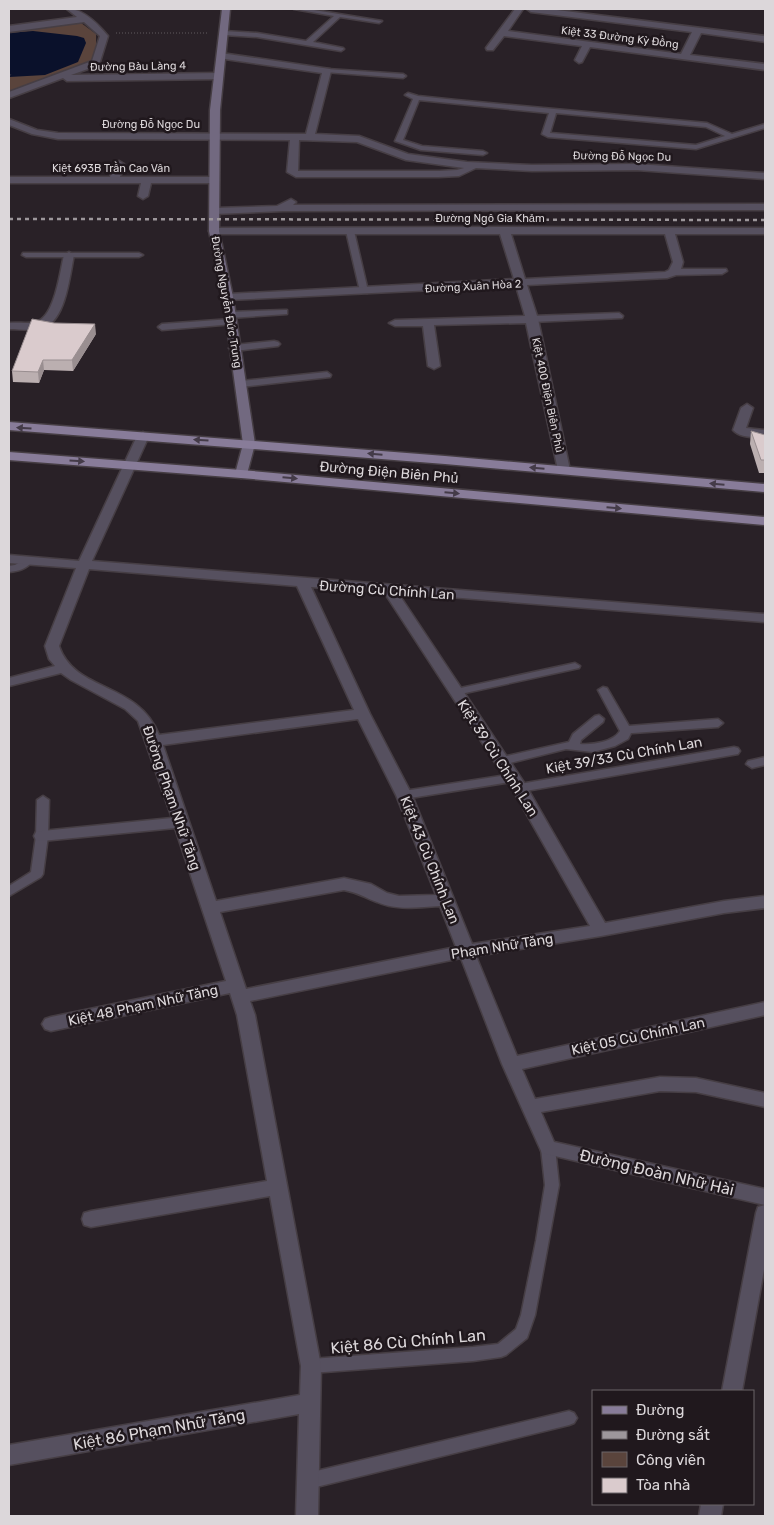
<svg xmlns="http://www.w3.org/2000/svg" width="774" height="1525" font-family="Rubik,sans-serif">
<rect width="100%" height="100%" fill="#292127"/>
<!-- green -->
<path fill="#5a443c" d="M77,20L96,34V58C72,77 37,84 9,94V30Z"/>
<!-- water -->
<path fill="#0a112b" d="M33,31L77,36L84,38L86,43L78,62L73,64L45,75L9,77V33Z"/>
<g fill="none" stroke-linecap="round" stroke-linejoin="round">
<defs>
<g id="lane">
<path d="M294,9H308L382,21L379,23L340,17L313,42L343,48L344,49L341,51L257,37L224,35L221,33L224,31L257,33L306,41L334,16Z"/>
<path d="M327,69L403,74L406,76L403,78L325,72V70Z"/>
<path d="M408,93L418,96L456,100L707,123L732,134L765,124V128L696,149L548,137L542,134L549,113L419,100L403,140L422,146L483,151L487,153L483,155L421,150L395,141L413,99L405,95ZM556,113L706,127L725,136L696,145L550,133Z"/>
<path d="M347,229L354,231L368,291L367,293L360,291L346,231Z"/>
<path d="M23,253H139L143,255L139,257H26L22,255Z"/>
<path d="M284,310H287V314L230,318L226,315L230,312Z"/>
<path d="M619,313L623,316L622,318L532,322L528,319L532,316Z"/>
<path d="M231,319L235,322L234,324L162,330L158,327L162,324Z"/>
<path d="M327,372L331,375L330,377L241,387L237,384L241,381Z"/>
<path d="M28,558L33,561C26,569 19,571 9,572V566L15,565Z"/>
<path d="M575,663L580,666L579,668L456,695L451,692L456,689Z"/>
<path d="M603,687L607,688L629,726L718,719L723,723L718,727L633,733H631L628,739L615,746L593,752L566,749L502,765L498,764L496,761L498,758L569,742L573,734L595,716L599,715L604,719L603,722L581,740L580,744C593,745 613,742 620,731L598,690Z"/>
<path d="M734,747L738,748L740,751L738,754L520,792L514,788L520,784Z"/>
<path d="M765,757V765L752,768L746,764L748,761Z"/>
<path d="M513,774L517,775L519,778L517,781L404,799L398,795L404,791Z"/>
<path d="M43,796L49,800L48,836L43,874L41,877L9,896V886L31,872L36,836L37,800Z"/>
<path d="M548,1142L553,1144L555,1148L559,1185L535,1315L527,1338L506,1355L501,1357L473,1361L311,1373L306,1371L303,1366L306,1361L311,1359L473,1347L498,1344L516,1329L521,1315L536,1241L545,1185L541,1148L543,1144Z"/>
<path d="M569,1411L574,1413L577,1418L574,1423L569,1425L308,1489L302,1486L300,1481L302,1476L308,1473Z"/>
</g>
<g id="street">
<path d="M67,9C83,8 98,24 108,36L99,65L71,75L218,73L223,76L218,79L67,81L63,78L9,98V92L92,61L100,36L84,22L9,32V26L77,17Z"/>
<path d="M515,9H523L508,31L681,54L692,32L531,12L527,9H549L765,36V42L701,33L690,55L765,64V70L590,47L582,62L579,63L575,60L582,46L504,36L493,50H487L486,48Z"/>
<path d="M221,53L330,69L331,71L315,134L359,136L408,154L467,162L532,165L637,164L765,173V179L637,170L532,171L476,168L459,176L439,177H296L287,172L290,140L58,139L32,134L9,125V119L37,130L58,133L306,134L322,73L218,58V54ZM299,140L357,142L406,160L464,168L457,170L439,171H298Z"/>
<path d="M119,161L124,164L120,177H214L219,180L214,183H151L148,196L143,199L138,196L141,183H9V177H110L114,164Z"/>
<path d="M291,199L296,202L293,205L765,204V210L283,211L215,214L210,211L215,208L277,206Z"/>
<path d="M504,227L765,228V234H675L683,262L681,269H726L727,271L722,274L676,275L667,278L527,285L538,319L570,470L564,474L558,470L526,323L434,325L440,366L434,369L428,366L423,326H395L389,323L395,320L525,316L516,286L228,300L223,297L228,294L514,279L500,234H214L209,231L214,228ZM511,234H665L673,262L669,270L665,272L525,279Z"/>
<path d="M69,252L74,255C70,274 66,316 47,326C36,332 21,329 9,329V323C18,322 28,324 36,322C55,317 60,271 64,255Z"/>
<path d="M274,341L278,342L280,344L278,346L235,351L229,348L235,345Z"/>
<path d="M747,404L753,408L746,428L765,430V438C755,437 740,438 733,430L741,408Z"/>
<path d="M143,432L149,436L92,561L765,614V622L398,593L525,784L605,923L724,901L765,896V908L724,913L601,936L476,956L517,1056L765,1002V1015L522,1069L535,1099L660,1077L696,1078L765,1093V1107L696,1092L660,1091L541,1112L554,1142L765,1189V1205L542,1153L502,1064L461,958L250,1001L255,1015L321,1366L318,1516H296L299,1414L9,1465V1445L300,1395L301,1366L270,1196L91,1227L84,1225L82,1219L84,1213L91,1211L267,1181L237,1015L230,993L51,1031L45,1029L42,1024L45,1019L51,1017L226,981L175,828L42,841L36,840L34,836L36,832L42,831L172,818L138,721L125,709L71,680L61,673L9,686V678L55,666L49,659L45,646L76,568L9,563V555L79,561L137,436ZM89,569L297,586L354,710L159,735C138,681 75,693 59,646ZM311,587L384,592L513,790L590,926L472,944L412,795L370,714ZM358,719L396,795L436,895L399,896L387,893L371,884L344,878L216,901L163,745ZM344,890C360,893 363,897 377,902C397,911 419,907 440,906L456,947L246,989L220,912Z"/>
<path d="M765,1205V1264L742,1391H722L756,1213L758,1207Z"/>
<path d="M701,1504H723L721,1516H699Z"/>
</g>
<path id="secondary" d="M222,9H230L220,110L219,231L233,297L255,444L247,474L241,478L235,474L243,444L223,297L209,231L210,110Z"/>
<g id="primary">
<path d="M9,422L445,456L765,484V492L445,464L9,430Z"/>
<path d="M9,452L241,470L765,517V525L241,478L9,460Z"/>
</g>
</defs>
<!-- lane casing -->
<use href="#lane" stroke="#463e44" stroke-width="3"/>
<!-- street casing -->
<use href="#street" stroke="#463e44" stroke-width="3"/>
<!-- secondary casing -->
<use href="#secondary" stroke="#463e44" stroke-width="3"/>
<!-- primary casing -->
<use href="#primary" stroke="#463e44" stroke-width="3"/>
<!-- path -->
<g stroke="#615a5f" stroke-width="2" stroke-dasharray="0.5 2.5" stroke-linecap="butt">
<path d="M116,33H208"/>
<path d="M9,72L11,77"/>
</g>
<!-- lane -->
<use href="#lane" fill="#56505f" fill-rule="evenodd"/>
<!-- street -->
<use href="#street" fill="#56505f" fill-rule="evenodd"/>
<!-- secondary -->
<use href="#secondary" fill="#726980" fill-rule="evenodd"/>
<!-- primary -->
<use href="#primary" fill="#887c99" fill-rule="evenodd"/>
<!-- rail -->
<path stroke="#9d979b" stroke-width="2.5" stroke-dasharray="4 4" stroke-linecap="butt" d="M9,219L765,220"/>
</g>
<!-- wall -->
<g fill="#bbafb0">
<path d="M96,334L73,371L44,370L39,383L13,382L12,371Z"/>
<path d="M751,431L765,435V473H759L750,444Z"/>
</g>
<!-- shaded-wall -->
<g fill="#998e90">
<path d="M95,324L96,334L73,371L72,360Z"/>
<path d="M43,360L44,370L39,383L38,372Z"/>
</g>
<!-- building -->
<g fill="#dacbcd" stroke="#998e90">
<path d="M32,319L54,323L95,324L72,360H43L38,372L12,371Z"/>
<path d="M751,431L765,435V460H761Z"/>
</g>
<!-- one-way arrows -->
<defs><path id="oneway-solid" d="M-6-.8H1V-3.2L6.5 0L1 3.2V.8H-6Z" transform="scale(1.25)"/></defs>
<g fill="#443b48">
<use href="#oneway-solid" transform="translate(24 428) rotate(-176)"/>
<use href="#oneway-solid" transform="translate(201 440) rotate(-176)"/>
<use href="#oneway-solid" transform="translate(375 454) rotate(-175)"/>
<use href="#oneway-solid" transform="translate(77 461) rotate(4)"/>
<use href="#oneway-solid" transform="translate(537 468) rotate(-175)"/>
<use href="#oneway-solid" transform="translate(290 478) rotate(5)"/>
<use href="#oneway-solid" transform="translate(717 484) rotate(-175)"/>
<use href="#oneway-solid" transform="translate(452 493) rotate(5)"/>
<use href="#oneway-solid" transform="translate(614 508) rotate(5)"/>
</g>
<g text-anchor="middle" stroke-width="5" stroke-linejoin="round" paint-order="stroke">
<!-- far-street labels -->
<g font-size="11" fill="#dcd7da" stroke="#20181d">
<text transform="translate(620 37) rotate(7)" y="4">Kiệt 33 Đường Kỳ Đồng</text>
<text transform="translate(138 66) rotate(-1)" y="4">Đường Bàu Làng 4</text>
<text x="151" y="128">Đường Đỗ Ngọc Du</text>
<text transform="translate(622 156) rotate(1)" y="4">Đường Đỗ Ngọc Du</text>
<text x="111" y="172">Kiệt 693B Trần Cao Vân</text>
<text x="490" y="222">Đường Ngô Gia Khảm</text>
<text transform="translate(473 286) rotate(-3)" y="4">Đường Xuân Hòa 2</text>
<text transform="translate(227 302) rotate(80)" y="4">Đường Nguyễn Đức Trung</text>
<text transform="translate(548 395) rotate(78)" y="4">Kiệt 400 Điện Biên Phủ</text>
</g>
<!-- street labels -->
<g font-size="14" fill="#dcd7da" stroke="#20181d">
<text transform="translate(389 472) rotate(5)" y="5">Đường Điện Biên Phủ</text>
<text transform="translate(387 590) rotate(4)" y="5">Đường Cù Chính Lan</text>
<text transform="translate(624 755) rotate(-10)" y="5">Kiệt 39/33 Cù Chính Lan</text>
<text transform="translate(498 758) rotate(57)" y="5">Kiệt 39 Cù Chính Lan</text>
<text transform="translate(172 798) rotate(71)" y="5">Đường Phạm Nhữ Tăng</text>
<text transform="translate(430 860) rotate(68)" y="5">Kiệt 43 Cù Chính Lan</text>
<text transform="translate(502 946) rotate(-9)" y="5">Phạm Nhữ Tăng</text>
<text transform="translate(143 1005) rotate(-12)" y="5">Kiệt 48 Phạm Nhữ Tăng</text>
<text transform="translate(638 1036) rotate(-12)" y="5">Kiệt 05 Cù Chính Lan</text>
</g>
<!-- near-street labels -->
<g font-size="16" fill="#dcd7da" stroke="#20181d">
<text transform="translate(657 1172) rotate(13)" y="6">Đường Đoàn Nhữ Hài</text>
<text transform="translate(408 1341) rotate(-5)" y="6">Kiệt 86 Cù Chính Lan</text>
<text transform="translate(159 1429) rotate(-10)" y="6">Kiệt 86 Phạm Nhữ Tăng</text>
</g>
</g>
<!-- border -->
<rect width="774" height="1525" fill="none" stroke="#dcd7da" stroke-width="20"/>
<!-- legend -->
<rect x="592" y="1390" width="162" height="115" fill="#20181d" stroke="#6b6469"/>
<rect x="602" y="1406" width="25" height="8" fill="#887c99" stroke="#6b6469"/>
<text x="636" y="1415" font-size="15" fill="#dcd7da">Đường</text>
<rect x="602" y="1431" width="25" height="8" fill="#9d979b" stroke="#6b6469"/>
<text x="636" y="1440" font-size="15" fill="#dcd7da">Đường sắt</text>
<rect x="602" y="1452" width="25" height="15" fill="#5a443c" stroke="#6b6469"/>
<text x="636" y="1465" font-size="15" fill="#dcd7da">Công viên</text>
<rect x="602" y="1478" width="25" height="15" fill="#dacbcd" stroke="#6b6469"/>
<text x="636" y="1490" font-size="15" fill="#dcd7da">Tòa nhà</text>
</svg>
